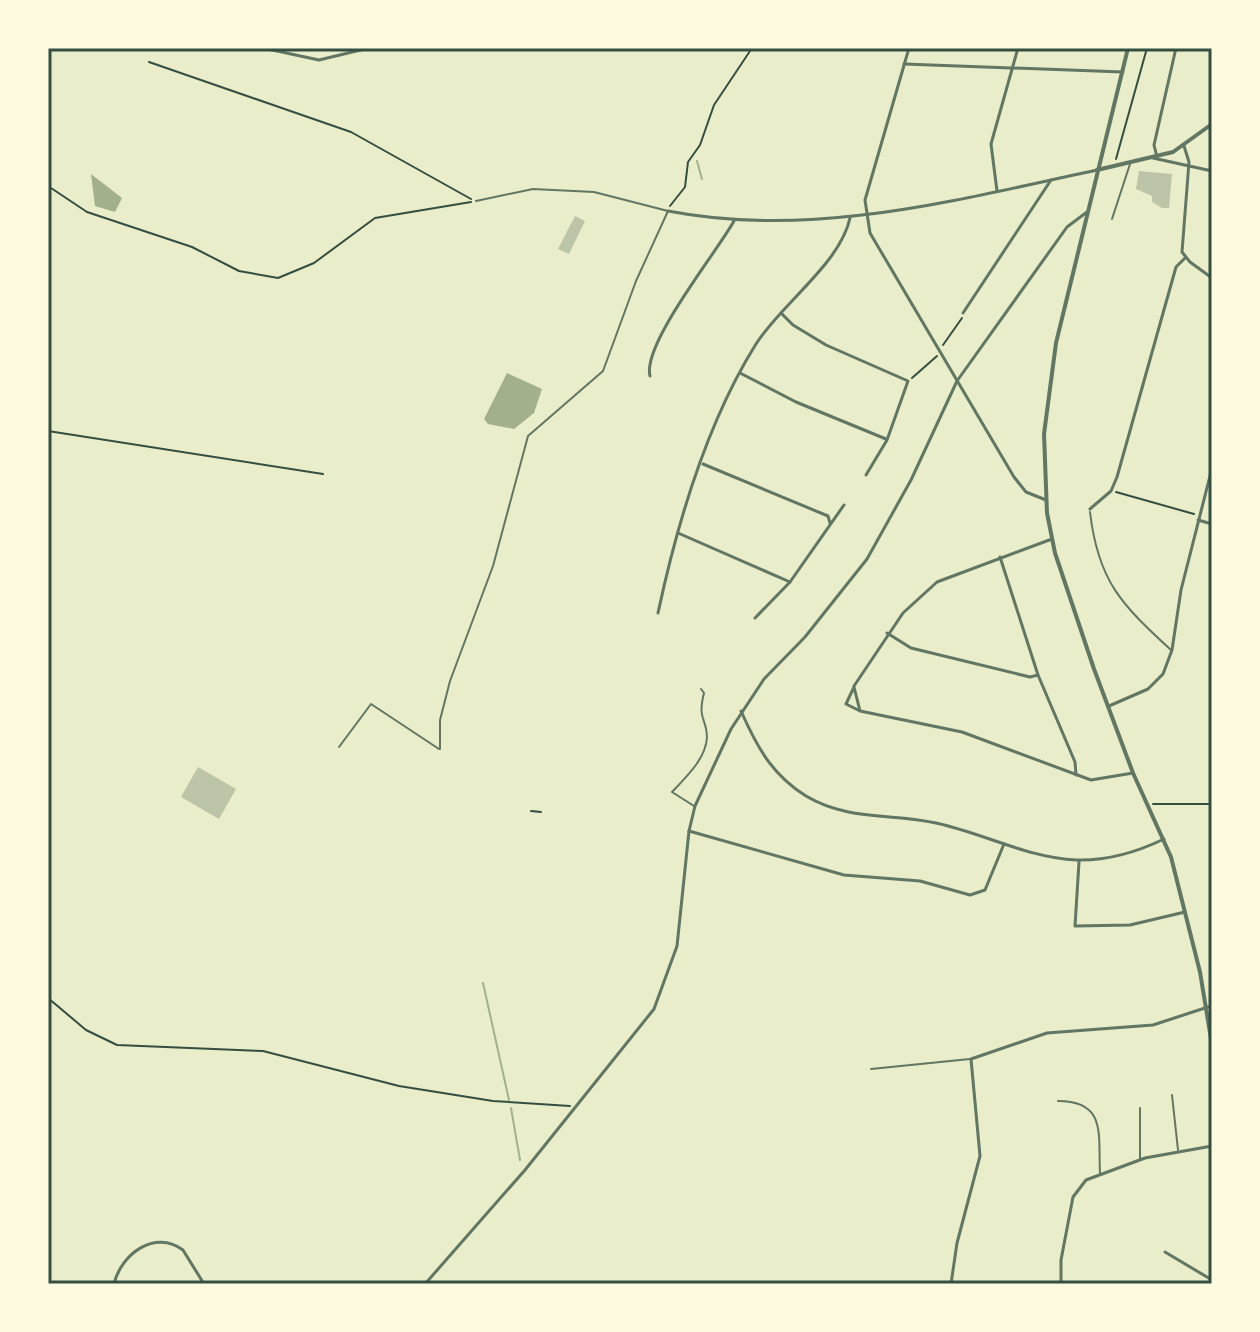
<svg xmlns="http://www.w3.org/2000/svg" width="1260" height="1332" font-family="Lato,sans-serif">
<rect width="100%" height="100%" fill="#e9edc9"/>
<!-- water -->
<g fill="#a3b18a">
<path d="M91,174L122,198L115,212L95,206Z"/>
<path d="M507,373L542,389L534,413L514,429L488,424L484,419Z"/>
</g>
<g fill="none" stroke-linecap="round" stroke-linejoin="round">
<!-- stream -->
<g stroke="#a3b18a" stroke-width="2">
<path d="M697,161L702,179"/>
<path d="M483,983L509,1100"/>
<path d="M511,1108L520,1160"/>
</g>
</g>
<!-- building -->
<g fill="#bcc5a7">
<path d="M1139,171L1172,174L1169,208H1162L1152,202V196L1136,189Z"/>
<path d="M575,216L585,221L569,254L558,249Z"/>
<path d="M198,767L236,789L219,819L181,797Z"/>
</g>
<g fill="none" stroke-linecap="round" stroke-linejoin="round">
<!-- path -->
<g stroke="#344e41" stroke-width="2">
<path d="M149,62L351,132L471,199"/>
<path d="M1116,159L1147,48"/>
<path d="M48,186L87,212L192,247L239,271L278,278L314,263L375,218L471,202"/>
<path d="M670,206L685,187L688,162L700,145L714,105L752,48"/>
<path d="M943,345L962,318"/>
<path d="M912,378L937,356"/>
<path d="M48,431L323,474"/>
<path d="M1116,492L1194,514"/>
<path d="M1153,804H1212"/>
<path d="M531,811L541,812"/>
<path d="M48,998L86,1030L117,1045L263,1051L399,1086L493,1101L570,1106"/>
<path d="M48,1161L49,1162"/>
</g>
<!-- service -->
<g stroke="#617663" stroke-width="2">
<path d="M1112,219L1130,164"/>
<path d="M1090,512C1098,581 1121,604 1171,650"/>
<path d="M339,747L371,704L439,749"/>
<path d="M440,749V720L450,681L493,566L528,436L603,371L636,281L668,211L594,192L533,189L476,201"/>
<path d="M694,806L672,792C686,777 706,759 707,737C707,718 697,721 704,693L701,689"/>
<path d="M871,1069L970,1059"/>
<path d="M1172,1095L1178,1150"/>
<path d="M1058,1101C1107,1101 1098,1135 1100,1173"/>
<path d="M1140,1108V1159"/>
</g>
<!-- minor -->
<g stroke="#617663" stroke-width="3">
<path d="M263,48L319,60L369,48"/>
<path d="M909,48L865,200L870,233L1014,477L1026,492L1046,500"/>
<path d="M904,64L1123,72"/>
<path d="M1184,146L1189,162L1182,252L1190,262L1212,278"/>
<path d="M1157,157L1154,145L1176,48"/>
<path d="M1153,158L1212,171"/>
<path d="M997,191L991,144L1018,48"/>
<path d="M668,211C812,239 956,200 1097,170"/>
<path d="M781,313L793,325L826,345L908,381L887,440L866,475"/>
<path d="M963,313L1051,180"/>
<path d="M740,373L796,402L886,439"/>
<path d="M650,376C642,344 717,252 734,221"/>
<path d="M703,464L828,516L830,523"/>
<path d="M1090,509L1111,491L1117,477L1176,267L1185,258"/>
<path d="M1198,520L1212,524"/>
<path d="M678,533L790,582"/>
<path d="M1000,557L1038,675L1075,762L1076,775"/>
<path d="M658,613C677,524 707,422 756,344C781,304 840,264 850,218"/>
<path d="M755,618L790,582L844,505"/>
<path d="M887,633L911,648L1030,677L1038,675"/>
<path d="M854,686L903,613L937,582L1052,539"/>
<path d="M1109,706L1148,689L1163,674L1172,650L1181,590L1212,468"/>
<path d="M741,711C757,747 772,775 806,796C848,821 891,813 936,823C983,833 1028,858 1076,860C1106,861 1137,852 1164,839"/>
<path d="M860,711L846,704L854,687L860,711L962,732L1091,780L1133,773"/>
<path d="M689,831L844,875L920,881L970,895L985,890L1004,844"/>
<path d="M1079,862L1075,926L1130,925L1185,912"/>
<path d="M1165,1252L1212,1280"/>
<path d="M114,1284C121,1254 155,1229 183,1250L204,1284"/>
<path d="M425,1284L525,1170L654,1009L677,946L689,831L695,806L731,729L764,679L805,637L867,559L911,480L957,381L1067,227L1087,212"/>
<path d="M951,1284L957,1243L980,1156L971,1059L1047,1033L1153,1025L1208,1007"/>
<path d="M1061,1284V1260L1073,1197L1086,1180L1145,1158L1212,1146"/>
</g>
<!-- tertiary -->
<g stroke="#617663" stroke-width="4">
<path d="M1128,48L1056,343L1044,434L1047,513L1055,553L1094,669L1133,773L1171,857L1200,972L1212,1045"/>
<path d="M1097,170L1173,152L1212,124"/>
</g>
</g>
<!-- border -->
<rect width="1260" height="1332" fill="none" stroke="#fefae0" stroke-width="100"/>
<rect x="50" y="50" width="1160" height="1232" fill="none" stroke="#344e41" stroke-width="3"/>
</svg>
